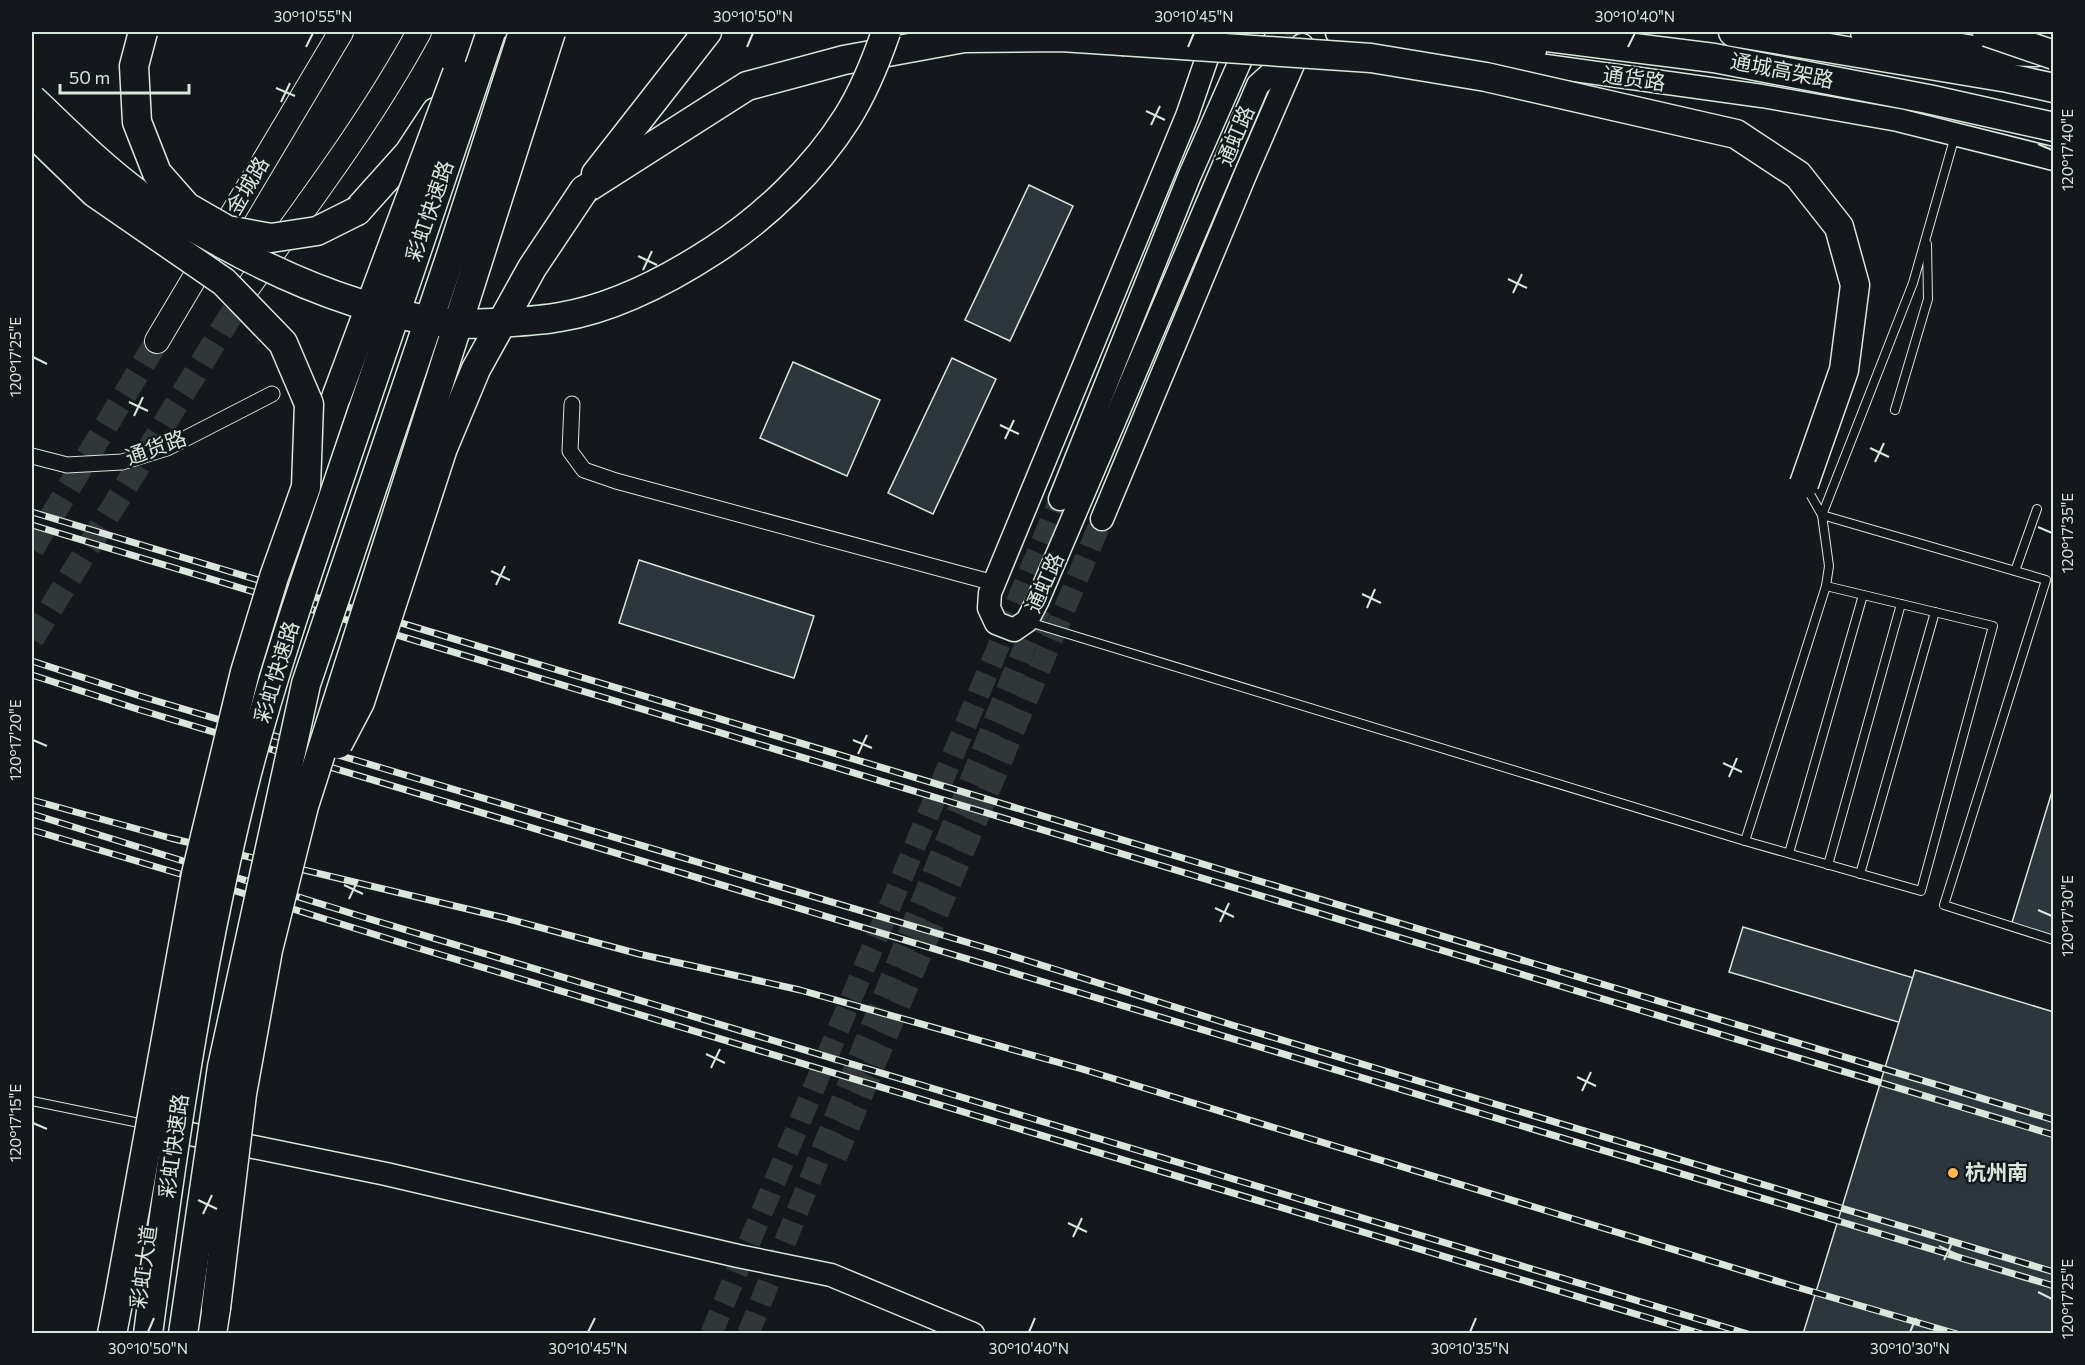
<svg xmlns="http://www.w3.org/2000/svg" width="2085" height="1365" font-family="Commissioner,'Noto Sans SC',sans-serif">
<rect width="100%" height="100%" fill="#14181c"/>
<!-- building -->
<g fill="#2c363c" stroke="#d8e6dc" stroke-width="1.5">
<path d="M1029,185L1073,206L1010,341L965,320Z"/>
<path d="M952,358L996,379L933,514L888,493Z"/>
<path d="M793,362L880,400L847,476L760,438Z"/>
<path d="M639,560L814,616L794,678L619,623Z"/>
<path d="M2054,785V941L2010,929Z"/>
<path d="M1743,927L2054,1020V1068L1729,972Z"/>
<path d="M1915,970L2054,1012V1334H1803Z"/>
</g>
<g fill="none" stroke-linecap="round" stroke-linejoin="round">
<!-- secondary-tunnel -->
<g stroke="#313739" stroke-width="22" stroke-dasharray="22 11" stroke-linecap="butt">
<path d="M1274,66L1291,32"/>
<path d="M836,1157L1102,519"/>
<path d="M711,1334L1060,499"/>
<path d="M748,1334L1041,606"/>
</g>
<!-- primary-tunnel -->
<g stroke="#313739" stroke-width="24" stroke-dasharray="24 12" stroke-linecap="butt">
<path d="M32,549L157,341"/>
<path d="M32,639L249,286"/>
</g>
<defs>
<g id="lane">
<path d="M1895,410L1928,299L1927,244"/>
<path d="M1806,487L1822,515L2046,580L1944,905L2054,940"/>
<path d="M2015,571L2037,509"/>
<path d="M1029,622L1745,841L1921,891L1993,626L1826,586"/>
<path d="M1745,841L1826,586L1829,566L1822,515L1913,283L1955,136"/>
<path d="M1789,853L1863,595"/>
<path d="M1828,865L1901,604"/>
<path d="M1860,874L1935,612"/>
<path d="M32,1101L144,1124"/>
</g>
<g id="street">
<path d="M572,404L570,451L584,470L616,481L994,583"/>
<path d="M32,456L67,465L122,462L167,448L272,394"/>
</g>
<g id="secondary">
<path d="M1216,32L1187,116L990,593L989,608L996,623L1014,630L1027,621L1037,602L1258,85L1302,45"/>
<path d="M1436,57L1546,66L1762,96L1898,120L2054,159"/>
<path d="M1060,499L1189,177L1253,32"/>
<path d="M1102,519L1246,173L1298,53"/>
<path d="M165,1133L166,1129L386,1174L738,1256L831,1275L973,1334"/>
</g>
<g id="primary">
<path d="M249,286C308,203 370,122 419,32"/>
<path d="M157,341L341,32"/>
</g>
<g id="highway">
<path d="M1340,32L1532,50"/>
<path d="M1507,32L1714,58L1928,99L2054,127"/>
<path d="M1733,32L2008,78L2054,88"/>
<path d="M1865,32L1973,50L2036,52"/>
<path d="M596,174L707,32"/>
<path d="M584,190L747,86L844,60L964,38L1061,37L1122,41"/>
<path d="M357,211L409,153L436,112"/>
<path d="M309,478L337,395"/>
<path d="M112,1334L118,1303"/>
<path d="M212,1334L216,1308"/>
</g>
</defs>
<!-- lane casing -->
<use href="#lane" stroke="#d8e6dc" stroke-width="10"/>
<!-- street casing -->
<use href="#street" stroke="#d8e6dc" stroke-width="17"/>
<!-- secondary casing -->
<use href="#secondary" stroke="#d8e6dc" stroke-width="25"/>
<!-- primary casing -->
<use href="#primary" stroke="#d8e6dc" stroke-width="26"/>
<!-- highway casing -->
<use href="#highway" stroke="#d8e6dc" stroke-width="31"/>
<!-- lane -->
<use href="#lane" stroke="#14181c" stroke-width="8"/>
<!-- street -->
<use href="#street" stroke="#14181c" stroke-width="15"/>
<!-- secondary -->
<use href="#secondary" stroke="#14181c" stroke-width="22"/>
<!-- primary -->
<use href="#primary" stroke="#14181c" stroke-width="24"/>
<!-- highway -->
<use href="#highway" stroke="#14181c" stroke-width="28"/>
<defs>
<g id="rail">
<path d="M32,512L2054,1120"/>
<path d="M32,525L2054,1135"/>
<path d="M32,661L140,696L1003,953L1232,1025L2054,1272"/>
<path d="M32,675L137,709L2054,1286"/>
<path d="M32,800L170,838L505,918L639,954L800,990L1082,1069L1793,1286L1957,1334"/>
<path d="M32,814L363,917L1748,1334"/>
<path d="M32,830L197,879L418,948L1702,1334"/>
</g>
</defs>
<!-- rail casing -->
<use href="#rail" stroke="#d8e6dc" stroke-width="7"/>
<!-- rail -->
<use href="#rail" stroke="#14181c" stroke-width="4.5" stroke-dasharray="14" stroke-linecap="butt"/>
<defs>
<g id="highway-bridge">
<path d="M143,32L134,66L137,122L157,173L187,207L227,230L271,238L317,231L357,211"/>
<path d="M1987,32L2054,55"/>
<path d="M1122,41L1371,58L1486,77L1736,134L1798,175L1839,227L1855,285L1844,370L1804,484"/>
<path d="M32,99C66,131 99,165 137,193C164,213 195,228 223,244C290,281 364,311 440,322C457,325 475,324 492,323C515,322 538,321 560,317C615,308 668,280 714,250C764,218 815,169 847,118C864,91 876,61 886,32"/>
<path d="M32,132L95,193L224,282L283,343L309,404L306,487L274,577L245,672L196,874L118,1303"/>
<path d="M337,395L457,73"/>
<path d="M338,744L360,702L443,448L476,369L532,268L584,190"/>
<path d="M216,1308L242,1094L268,950L304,806L551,32"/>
<path d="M148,1334C173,1145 200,957 247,773C274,670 309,569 343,468C392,322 442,177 491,32"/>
<path d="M183,1334L222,1067L306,684L451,255L523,32"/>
</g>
</defs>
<!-- highway-bridge casing -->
<use href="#highway-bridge" stroke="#d8e6dc" stroke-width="31" stroke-linecap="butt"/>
<!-- highway-bridge -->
<use href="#highway-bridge" stroke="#14181c" stroke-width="28"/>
</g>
<!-- ticks -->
<path fill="none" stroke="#d8e6dc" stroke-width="2" d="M306,47L313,33M747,47L753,33M1188,47L1194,33M1628,47L1635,33M276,88L295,96M281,102L290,83M1146,111L1165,120M1151,125L1160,106M2038,144L2052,150M638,256L657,265M643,270L652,251M1508,279L1527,288M1513,293L1522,274M33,357L47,364M129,402L148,411M134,416L143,397M1000,425L1019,434M1005,439L1014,420M1870,448L1889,457M1875,462L1884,443M2038,527L2052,533M491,571L510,580M496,585L505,566M1362,594L1381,603M1367,608L1375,589M33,740L47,746M853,740L872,748M858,754L867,735M1723,763L1742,772M1729,777L1737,758M344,885L363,894M349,899L358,880M1215,908L1234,917M2038,910L2052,916M1220,922L1229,903M706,1054L725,1063M711,1068L720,1049M1577,1077L1596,1086M1582,1091L1591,1072M33,1123L47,1129M198,1200L217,1209M203,1214L212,1195M1068,1223L1087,1232M1073,1237L1082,1218M1939,1246L1958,1255M1944,1260L1953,1241M2038,1292L2052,1299M148,1332L154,1318M588,1332L595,1318M1029,1332L1035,1318M1470,1332L1476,1318M1910,1332L1916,1318"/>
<!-- markers -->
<circle fill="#ffb74d" stroke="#14181c" stroke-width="2" cx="1953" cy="1173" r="6"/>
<g text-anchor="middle" stroke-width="4.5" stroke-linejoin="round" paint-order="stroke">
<!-- street labels -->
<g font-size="21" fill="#d8e6dc" stroke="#14181c">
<text transform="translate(1782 71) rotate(11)" y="7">通城高架路</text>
<text transform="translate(1634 79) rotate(8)" y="7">通货路</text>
<text transform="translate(1236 136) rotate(-67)" y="7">通虹路</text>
<text transform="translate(248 186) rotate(-60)" y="7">金城路</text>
<text transform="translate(430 211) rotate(-71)" y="7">彩虹快速路</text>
<text transform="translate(156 448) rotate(-20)" y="7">通货路</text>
<text transform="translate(1045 583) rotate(-66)" y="7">通虹路</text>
<text transform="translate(277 672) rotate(-73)" y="7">彩虹快速路</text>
<text transform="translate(174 1146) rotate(-82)" y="7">彩虹快速路</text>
<text transform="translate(144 1267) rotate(-82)" y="7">彩虹大道</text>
</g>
<!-- poi labels -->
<g font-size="21" font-weight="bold" fill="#d8e6dc" stroke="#14181c" text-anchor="start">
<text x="1965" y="1180">杭州南</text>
</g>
</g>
<!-- border -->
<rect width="2085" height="1365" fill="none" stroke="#14181c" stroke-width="66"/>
<!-- scale -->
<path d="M60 84v9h129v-9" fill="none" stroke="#d8e6dc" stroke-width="3"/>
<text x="69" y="84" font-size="18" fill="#d8e6dc" stroke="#14181c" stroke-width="4.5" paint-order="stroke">50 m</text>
<rect x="33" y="33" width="2019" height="1299" fill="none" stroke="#d8e6dc" stroke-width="2"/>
<g font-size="15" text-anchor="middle" fill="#d8e6dc">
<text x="313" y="22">30°10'55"N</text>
<text x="753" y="22">30°10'50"N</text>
<text x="1194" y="22">30°10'45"N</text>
<text x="1635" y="22">30°10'40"N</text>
<text transform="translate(2068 150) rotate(-90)" y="5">120°17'40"E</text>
<text transform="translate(16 357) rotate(-90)" y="5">120°17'25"E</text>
<text transform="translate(2068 533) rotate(-90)" y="5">120°17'35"E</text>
<text transform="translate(16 740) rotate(-90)" y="5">120°17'20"E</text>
<text transform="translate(2068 916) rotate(-90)" y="5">120°17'30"E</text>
<text transform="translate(16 1123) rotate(-90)" y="5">120°17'15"E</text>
<text transform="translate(2068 1299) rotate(-90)" y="5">120°17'25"E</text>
<text x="148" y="1354">30°10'50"N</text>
<text x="588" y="1354">30°10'45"N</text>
<text x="1029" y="1354">30°10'40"N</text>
<text x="1470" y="1354">30°10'35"N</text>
<text x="1910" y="1354">30°10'30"N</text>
</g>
</svg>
